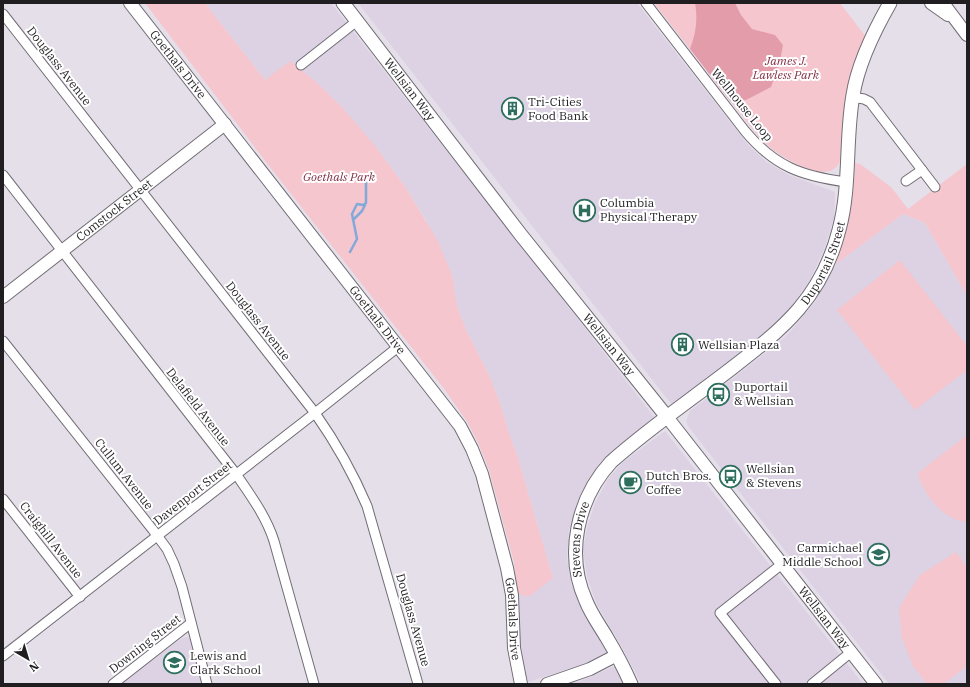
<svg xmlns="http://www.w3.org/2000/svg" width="970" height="687" font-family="'IBM Plex Serif',serif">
<rect width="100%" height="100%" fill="#e5dfe9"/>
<!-- built -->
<g fill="#dcd2e3">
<path d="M205,3H331L655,418L615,449L592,475L578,501L569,529L567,558L571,582L581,608L608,654L596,660L528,682L524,667L519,634L517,593L524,596L553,578L517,455L509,433L499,400L488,373L467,332L457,306L452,275L426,220L406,188L376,147L265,80Z"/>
<path d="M358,3H637L749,146L768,163L789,175L835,192L834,219L823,252L809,282L786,313L766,332L672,405Z"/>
<path d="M903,214L925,223L967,296V684H889L688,426L686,421L690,411L777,344L790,332L815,302L836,264Z"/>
<path d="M665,431L863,684H641L623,649L596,603L587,576L583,550L587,528L595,503L608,479L623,462Z"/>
<path d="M187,637L190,638L192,642L203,684H122L178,641L183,638Z"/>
<path d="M615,666L623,684H570L580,681Z"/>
</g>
<!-- green -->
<g fill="#f5c6ce">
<path d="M145,3H205L265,80L290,61L316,82L342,107L376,147L406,188L438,241L452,275L457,306L467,332L488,373L499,400L509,433L517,455L553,578L530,596H524L517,593L514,562L489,470L479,445L468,423L445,390L266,162Z"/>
<path d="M654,3H840L866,37L844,118L840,161C830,188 781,157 767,145C761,139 755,132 750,126Z"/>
<path d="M855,163L860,164L891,187L908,209L967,164V296L925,223L903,214L836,264C849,231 854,198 855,163Z"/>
<path d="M900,260L967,346V370L915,410L837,310Z"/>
<path d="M967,435V522C944,521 922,493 918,473Z"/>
<path d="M956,552L967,567V666L943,684H927L913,666L902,638L899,608L920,575Z"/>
</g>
<!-- forest -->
<path fill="#e39daa" d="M695,3H735L741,15L752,29L775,35L783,45L779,66L771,87L746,100L731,102L690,49C696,33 698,20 695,3Z"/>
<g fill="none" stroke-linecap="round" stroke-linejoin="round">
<!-- stream -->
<g stroke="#83a9db" stroke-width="2.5">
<path d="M353,220L362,211L365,205"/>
<path d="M350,252L357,239L352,214L357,204L363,205L366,203V183L367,179"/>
</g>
<defs>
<g id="minor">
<path d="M646,3L745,131C775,167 802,176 846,182"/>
<path d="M3,14L315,413C336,443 353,473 367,506L418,684"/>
<path d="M301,65L357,21"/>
<path d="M852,97L864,99L870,102L935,187"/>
<path d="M3,175L236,474C251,496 266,516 274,541L314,684"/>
<path d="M906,181L922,170"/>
<path d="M3,341L153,530L167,549L174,564L182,587L207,684"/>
<path d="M3,499L80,597"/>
<path d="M3,656L315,413L398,347"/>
<path d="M113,684L191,623"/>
<path d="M776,684L720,613L782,564"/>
<path d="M812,684L850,653"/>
</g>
<g id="tertiary">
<path id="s1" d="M130,3L460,426L472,449L482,474L507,568L512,595L514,648L521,684"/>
<path d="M931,3L948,15"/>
<path d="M943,3L967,35"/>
<path id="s2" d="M3,297L225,124"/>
<path id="s3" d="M667,417L876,684"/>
<path d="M547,684L590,669L617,655"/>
</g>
<g id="secondary">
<path id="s4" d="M343,3L521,235L667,417"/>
<path id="s5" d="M631,684C624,668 616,653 607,638C600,626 591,614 586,601C565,555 577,499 611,462C649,428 692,399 732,368C784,328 822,297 839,230C851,186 845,140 853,95C858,63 874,31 890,3"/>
</g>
</defs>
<!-- minor casing -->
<use href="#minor" stroke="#726d75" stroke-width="11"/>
<!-- tertiary casing -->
<use href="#tertiary" stroke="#726d75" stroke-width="14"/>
<!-- secondary casing -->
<use href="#secondary" stroke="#726d75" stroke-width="15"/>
<!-- minor -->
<use href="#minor" stroke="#fff" stroke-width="9"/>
<!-- tertiary -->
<use href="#tertiary" stroke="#fff" stroke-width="12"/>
<!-- secondary -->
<use href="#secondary" stroke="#fff" stroke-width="13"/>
</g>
<!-- icons -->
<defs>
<symbol id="building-ring" viewBox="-11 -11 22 22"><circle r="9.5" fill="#fff" stroke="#2d6e5d" stroke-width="1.5"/><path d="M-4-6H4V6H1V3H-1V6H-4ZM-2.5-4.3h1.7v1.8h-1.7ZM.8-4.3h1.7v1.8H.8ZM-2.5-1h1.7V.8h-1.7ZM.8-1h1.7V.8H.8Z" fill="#2d6e5d"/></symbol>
<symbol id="hospital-ring" viewBox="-11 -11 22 22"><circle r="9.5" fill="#fff" stroke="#2d6e5d" stroke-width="1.5"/><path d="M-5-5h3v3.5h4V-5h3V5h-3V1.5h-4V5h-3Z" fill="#2d6e5d"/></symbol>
<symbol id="bus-ring" viewBox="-11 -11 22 22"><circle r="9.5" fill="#fff" stroke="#2d6e5d" stroke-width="1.5"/><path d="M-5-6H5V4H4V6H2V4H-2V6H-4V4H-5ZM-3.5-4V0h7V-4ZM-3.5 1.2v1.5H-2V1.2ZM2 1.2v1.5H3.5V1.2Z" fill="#2d6e5d"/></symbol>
<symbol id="cafe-ring" viewBox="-11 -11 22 22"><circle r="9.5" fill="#fff" stroke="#2d6e5d" stroke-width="1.5"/><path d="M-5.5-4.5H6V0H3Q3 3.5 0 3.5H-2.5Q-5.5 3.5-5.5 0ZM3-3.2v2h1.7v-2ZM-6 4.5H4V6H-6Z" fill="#2d6e5d"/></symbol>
<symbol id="school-ring" viewBox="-11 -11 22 22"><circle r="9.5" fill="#fff" stroke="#2d6e5d" stroke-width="1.5"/><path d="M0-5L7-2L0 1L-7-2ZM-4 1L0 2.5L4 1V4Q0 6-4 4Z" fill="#2d6e5d"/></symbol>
</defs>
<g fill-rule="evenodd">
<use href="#building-ring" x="500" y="96" width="25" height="25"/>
<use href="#hospital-ring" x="572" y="198" width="25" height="25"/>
<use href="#building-ring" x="670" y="332" width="25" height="25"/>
<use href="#bus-ring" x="706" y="382" width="25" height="25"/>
<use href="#bus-ring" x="718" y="464" width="25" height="25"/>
<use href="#cafe-ring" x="618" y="470" width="25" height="25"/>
<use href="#school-ring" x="866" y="542" width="25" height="25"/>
<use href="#school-ring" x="162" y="650" width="25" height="25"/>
</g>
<g text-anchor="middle" stroke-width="4" stroke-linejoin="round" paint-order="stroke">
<!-- park labels -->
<g font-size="12" font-style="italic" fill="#823046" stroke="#fff">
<text x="786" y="65">James J.<tspan x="786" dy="14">Lawless Park</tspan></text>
<text x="339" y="181">Goethals Park</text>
</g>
<!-- street labels -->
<g font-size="12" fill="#201e21" stroke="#fff">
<text dy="4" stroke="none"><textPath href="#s1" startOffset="78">Goethals Drive</textPath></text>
<text transform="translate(59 66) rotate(52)" y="4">Douglass Avenue</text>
<text dy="4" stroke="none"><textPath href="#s4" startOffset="109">Wellsian Way</textPath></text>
<text transform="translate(742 105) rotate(51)" y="4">Wellhouse Loop</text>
<text dy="4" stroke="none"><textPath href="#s2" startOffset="141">Comstock Street</textPath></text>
<text dy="4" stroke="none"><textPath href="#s5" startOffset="539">Duportail Street</textPath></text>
<text dy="4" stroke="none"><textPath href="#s1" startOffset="402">Goethals Drive</textPath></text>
<text transform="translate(258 321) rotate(52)" y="4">Douglass Avenue</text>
<text dy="4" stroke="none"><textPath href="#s4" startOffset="433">Wellsian Way</textPath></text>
<text transform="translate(198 407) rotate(52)" y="4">Delafield Avenue</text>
<text transform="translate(124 474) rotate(52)" y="4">Cullum Avenue</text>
<text transform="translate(193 493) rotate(-38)" y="4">Davenport Street</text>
<text transform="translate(51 540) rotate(52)" y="4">Craighill Avenue</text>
<text dy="4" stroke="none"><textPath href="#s5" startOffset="158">Stevens Drive</textPath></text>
<text dy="4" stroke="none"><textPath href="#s3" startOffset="255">Wellsian Way</textPath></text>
<text dy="4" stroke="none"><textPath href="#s1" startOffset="738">Goethals Drive</textPath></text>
<text transform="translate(413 620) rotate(74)" y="4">Douglass Avenue</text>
<text transform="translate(145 644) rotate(-38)" y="4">Downing Street</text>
</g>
<!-- poi labels -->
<g font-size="12" fill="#201e21" stroke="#fff" text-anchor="start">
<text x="528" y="106">Tri-Cities<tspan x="528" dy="14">Food Bank</tspan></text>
<text x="600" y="207">Columbia<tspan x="600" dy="14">Physical Therapy</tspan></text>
<text x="698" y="349">Wellsian Plaza</text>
<text x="734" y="391">Duportail<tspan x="734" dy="14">&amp; Wellsian</tspan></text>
<text x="746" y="473">Wellsian<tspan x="746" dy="14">&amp; Stevens</tspan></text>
<text x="646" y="480">Dutch Bros.<tspan x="646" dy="14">Coffee</tspan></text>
<text x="862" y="552" text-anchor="end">Carmichael<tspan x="862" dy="14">Middle School</tspan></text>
<text x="190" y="660">Lewis and<tspan x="190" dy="14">Clark School</tspan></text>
</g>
</g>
<!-- border -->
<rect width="970" height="687" fill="none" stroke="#201e21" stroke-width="8"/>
<!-- north arrow -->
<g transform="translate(28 659) rotate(142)" stroke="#ffffff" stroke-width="3" paint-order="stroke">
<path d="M0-3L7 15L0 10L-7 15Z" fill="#201e21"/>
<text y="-6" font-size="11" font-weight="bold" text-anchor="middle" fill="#201e21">N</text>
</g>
</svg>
